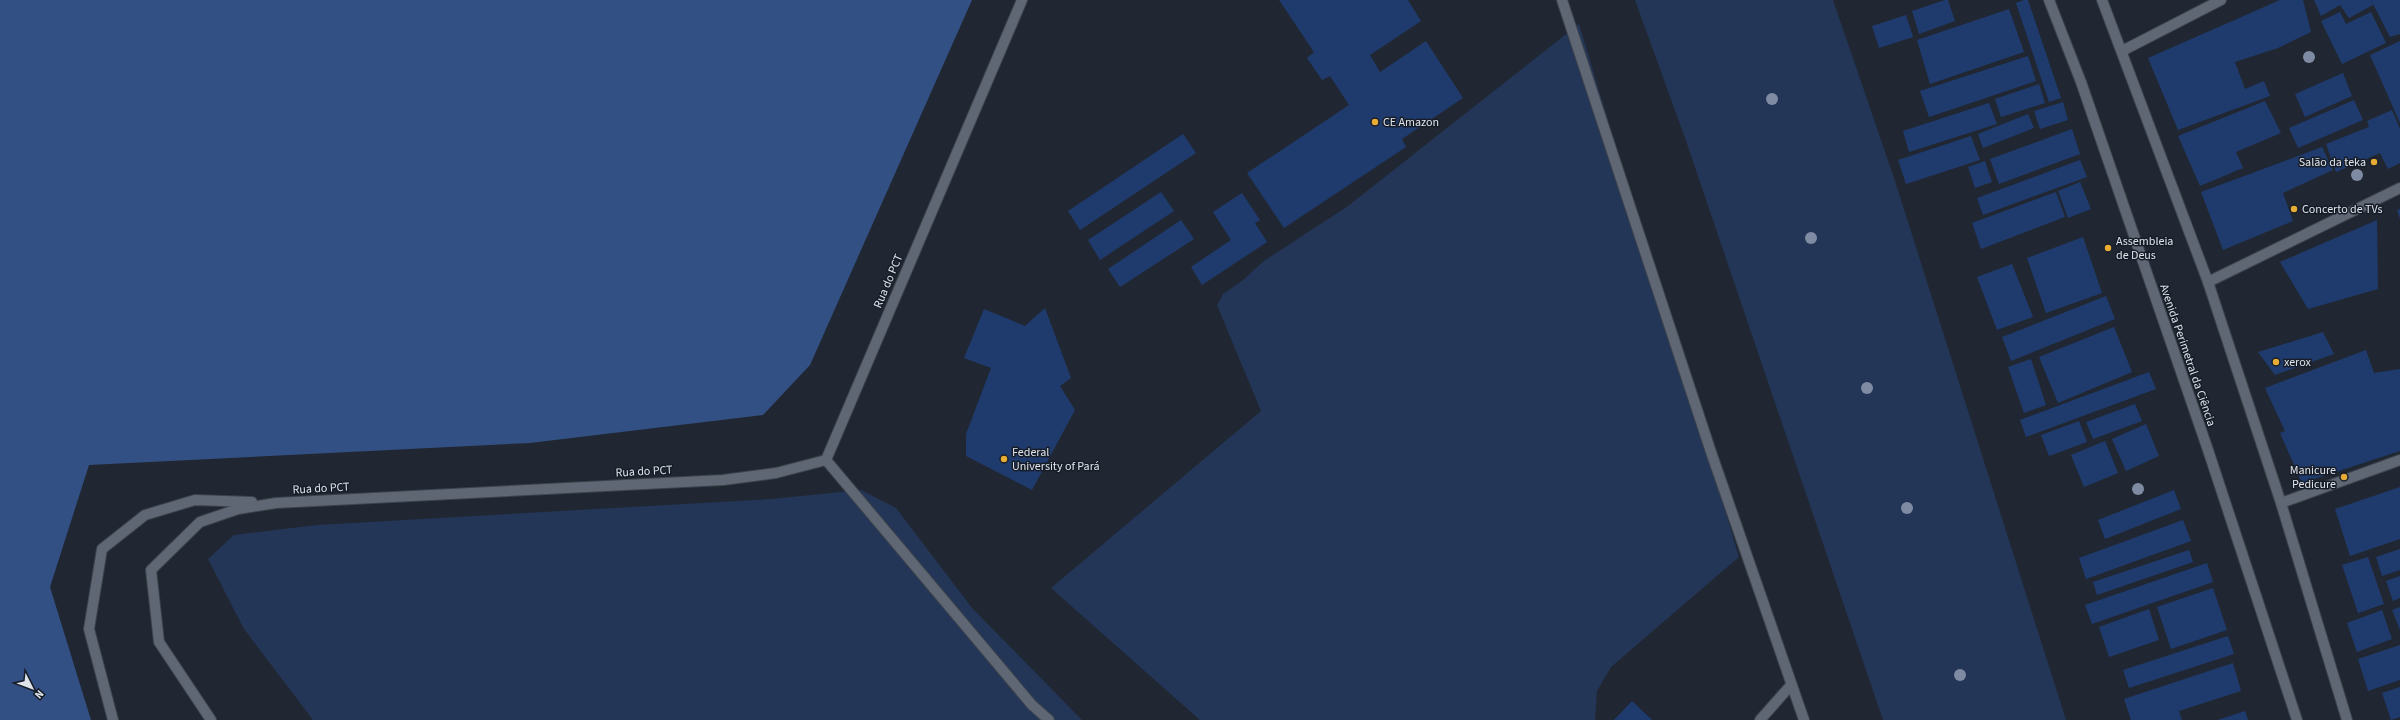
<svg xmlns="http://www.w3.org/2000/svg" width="2400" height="720" font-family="'Source Sans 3',sans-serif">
<rect width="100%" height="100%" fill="#202732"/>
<!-- green -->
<g fill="#233657">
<path d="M1635,0H1833L1895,181L2066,720H1883L1685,138Z"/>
<path d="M1579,24L1739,557L1611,667L1597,691L1595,720H1200L1051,588L1261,411L1217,305L1223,294L1243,280L1264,261L1348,206Z"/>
<path d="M861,490L896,508L972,608L1082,720H313L244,629L208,559L234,535L317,525L771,499Z"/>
</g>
<!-- forest -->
<path fill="#325083" d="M0,0H972L810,365L763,415L530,443L89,465L50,587L91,720H0Z"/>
<!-- building -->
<g fill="#1f3b6d">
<path d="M1279,0H1408L1421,21L1370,55L1380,72L1426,41L1463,98L1402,139L1406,147L1284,228L1247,173L1349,105L1330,76L1322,80L1307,58L1314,52Z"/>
<path d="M1945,0H1948L1955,21L1919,34L1912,11Z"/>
<path d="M2024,0H2028L2061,98L2049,102L2016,3Z"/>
<path d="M2280,0H2303L2311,32L2278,48L2235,62L2245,89L2264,81L2270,96L2178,130L2148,58Z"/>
<path d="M2314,0H2371L2373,5L2349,18L2340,5L2321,16Z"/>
<path d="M2371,0H2400V34L2390,37Z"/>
<path d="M2009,9L2024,52L1930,84L1917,40Z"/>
<path d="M2340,12L2346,24L2371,12L2386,43L2342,64L2321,21Z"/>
<path d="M1906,15L1913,37L1879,48L1872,26Z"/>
<path d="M2400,41V123L2370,55Z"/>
<path d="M2028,56L2036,81L1929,117L1920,91Z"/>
<path d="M2343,73L2352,96L2305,117L2295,94Z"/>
<path d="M2039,84L2045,103L2001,117L1995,99Z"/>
<path d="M2354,100L2363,120L2298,148L2289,128Z"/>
<path d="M2265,101L2281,133L2236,152L2243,168L2200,186L2178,136Z"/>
<path d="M2063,102L2068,120L2040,129L2034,111Z"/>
<path d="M1989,103L1997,124L1909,152L1903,131Z"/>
<path d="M2392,110L2400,129V163L2388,169L2380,153L2336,172L2326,144L2369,127L2367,121Z"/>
<path d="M2028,114L2034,128L1983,148L1978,134Z"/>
<path d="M2072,129L2080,154L1999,184L1990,159Z"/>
<path d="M1183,134L1196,153L1080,230L1068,211Z"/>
<path d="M1971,136L1980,160L1906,184L1898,160Z"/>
<path d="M2322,147L2333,170L2283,193L2293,221L2223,250L2201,192Z"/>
<path d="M2080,160L2087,177L1983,215L1977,198Z"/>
<path d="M1985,161L1992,182L1975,188L1968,167Z"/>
<path d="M2080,182L2091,209L2068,218L2058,191Z"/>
<path d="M1161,192L1174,211L1100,260L1088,240Z"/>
<path d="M2056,192L2065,217L1981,249L1972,223Z"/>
<path d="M1242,193L1260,220L1255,223L1267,242L1202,285L1191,267L1231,240L1213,212Z"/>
<path d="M2400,209V219L2397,210Z"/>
<path d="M1181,220L1194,239L1120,287L1108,269Z"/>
<path d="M2377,220L2378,289L2308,309L2280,262Z"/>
<path d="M2083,237L2102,293L2046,313L2027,258Z"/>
<path d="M2012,264L2033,317L1997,330L1977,277Z"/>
<path d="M2106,296L2115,319L2011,361L2002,337Z"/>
<path d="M1045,308L1071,378L1060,386L1075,410L1032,490L966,456V434L991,368L964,358L984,309L1025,326Z"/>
<path d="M2114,327L2132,372L2058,403L2039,357Z"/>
<path d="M2323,332L2334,354L2275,375L2258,352Z"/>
<path d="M2366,350L2374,373L2400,369V451L2302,483L2280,433L2285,431L2265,388Z"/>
<path d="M2031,359L2046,405L2024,413L2008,367Z"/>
<path d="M2149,372L2156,389L2026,437L2020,420Z"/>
<path d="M2135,404L2142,421L2093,439L2086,422Z"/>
<path d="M2079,421L2087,442L2049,456L2041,435Z"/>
<path d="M2146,424L2159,456L2126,471L2112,439Z"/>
<path d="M2105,441L2118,473L2084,487L2071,455Z"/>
<path d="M2400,487V539L2350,556L2335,509Z"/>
<path d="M2174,490L2181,509L2105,539L2098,520Z"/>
<path d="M2183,520L2191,541L2086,579L2079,558Z"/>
<path d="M2400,549V570L2382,576L2376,557Z"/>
<path d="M2189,550L2193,562L2097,595L2093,582Z"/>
<path d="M2368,557L2384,604L2358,613L2342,565Z"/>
<path d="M2207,563L2213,582L2092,624L2085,605Z"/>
<path d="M2400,576V598L2393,601L2386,581Z"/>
<path d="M2213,588L2227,630L2171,649L2157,607Z"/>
<path d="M2400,607V630L2392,610Z"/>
<path d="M2149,609L2159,640L2109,657L2099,627Z"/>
<path d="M2382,610L2392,639L2357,652L2347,623Z"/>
<path d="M2228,636L2234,654L2129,688L2123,670Z"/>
<path d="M2400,645V680L2368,691L2358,659Z"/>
<path d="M2233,663L2241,691L2179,711L2182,720H2131L2124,699Z"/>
<path d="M2400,687V717L2391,720L2382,693Z"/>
<path d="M1632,701L1652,720H1614Z"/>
<path d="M2245,711L2248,720H2218Z"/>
</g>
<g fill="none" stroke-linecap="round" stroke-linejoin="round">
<defs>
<g id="service">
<path d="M1562,0L1711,452L1804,720"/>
<path d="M826,460L1022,0"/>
<path d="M826,460L1032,705L1049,720"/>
<path d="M113,720L89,629L102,549L145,515L195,500L252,502"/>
<path d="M211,720L159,642L151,570L200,522L238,509L276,503L723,480L776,473L826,460"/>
<path d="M1760,720L1791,685"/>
</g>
<g id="minor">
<path d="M2122,51L2221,0"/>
<path d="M2208,282L2400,188"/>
<path d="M2281,503L2400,460"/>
</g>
<g id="secondary">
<path d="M2049,0L2081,82L2208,450L2297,720"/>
<path d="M2102,0L2208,282L2281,503L2347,720"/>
</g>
</defs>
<!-- service casing -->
<use href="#service" stroke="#3d434c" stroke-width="12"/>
<!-- minor casing -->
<use href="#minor" stroke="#3d434c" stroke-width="12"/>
<!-- secondary casing -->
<use href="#secondary" stroke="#3d434c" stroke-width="12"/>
<!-- service -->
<use href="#service" stroke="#5f6774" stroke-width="10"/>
<!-- minor -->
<use href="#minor" stroke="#5f6774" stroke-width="10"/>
<!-- secondary -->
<use href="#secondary" stroke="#5f6774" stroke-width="10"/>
</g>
<!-- trees -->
<g fill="#7e8ba2">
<circle cx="2309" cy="57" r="6"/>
<circle cx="1772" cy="99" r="6"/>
<circle cx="2357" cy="175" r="6"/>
<circle cx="1811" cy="238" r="6"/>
<circle cx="1867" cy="388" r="6"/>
<circle cx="2138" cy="489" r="6"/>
<circle cx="1907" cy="508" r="6"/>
<circle cx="1960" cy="675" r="6"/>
</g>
<!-- markers -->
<g fill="#e6ac36" stroke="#171d28" stroke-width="1.5">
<circle cx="1375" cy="122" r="4"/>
<circle cx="2374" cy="162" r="4"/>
<circle cx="2294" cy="209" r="4"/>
<circle cx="2108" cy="248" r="4"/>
<circle cx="2276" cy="362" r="4"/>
<circle cx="1004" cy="459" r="4"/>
<circle cx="2344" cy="477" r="4"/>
</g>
<g text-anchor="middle" stroke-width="3" stroke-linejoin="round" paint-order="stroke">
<!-- poi labels -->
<g font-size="12" fill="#dfe4eb" stroke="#171d28" text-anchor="start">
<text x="1383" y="126">CE Amazon</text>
<text x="2366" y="166" text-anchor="end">Salão da teka</text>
<text x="2302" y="213">Concerto de TVs</text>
<text x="2116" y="245">Assembleia<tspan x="2116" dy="14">de Deus</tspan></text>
<text x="2284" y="366">xerox</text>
<text x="1012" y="456">Federal<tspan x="1012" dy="14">University of Pará</tspan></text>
<text x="2336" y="474" text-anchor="end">Manicure<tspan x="2336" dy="14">Pedicure</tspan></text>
</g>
<!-- street labels -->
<g font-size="12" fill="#dfe4eb" stroke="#171d28">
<text transform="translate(888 281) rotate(-67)" y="4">Rua do PCT</text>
<text transform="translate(2188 355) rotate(71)" y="4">Avenida Perimetral da Ciência</text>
<text transform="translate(644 471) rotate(-3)" y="4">Rua do PCT</text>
<text transform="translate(321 488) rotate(-3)" y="4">Rua do PCT</text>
</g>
</g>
<!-- north arrow -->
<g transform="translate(32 688) rotate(132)" stroke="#171d28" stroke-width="3" paint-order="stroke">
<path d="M0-3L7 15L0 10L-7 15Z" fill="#dfe4eb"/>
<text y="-6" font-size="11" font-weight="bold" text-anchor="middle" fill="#dfe4eb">N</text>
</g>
</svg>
